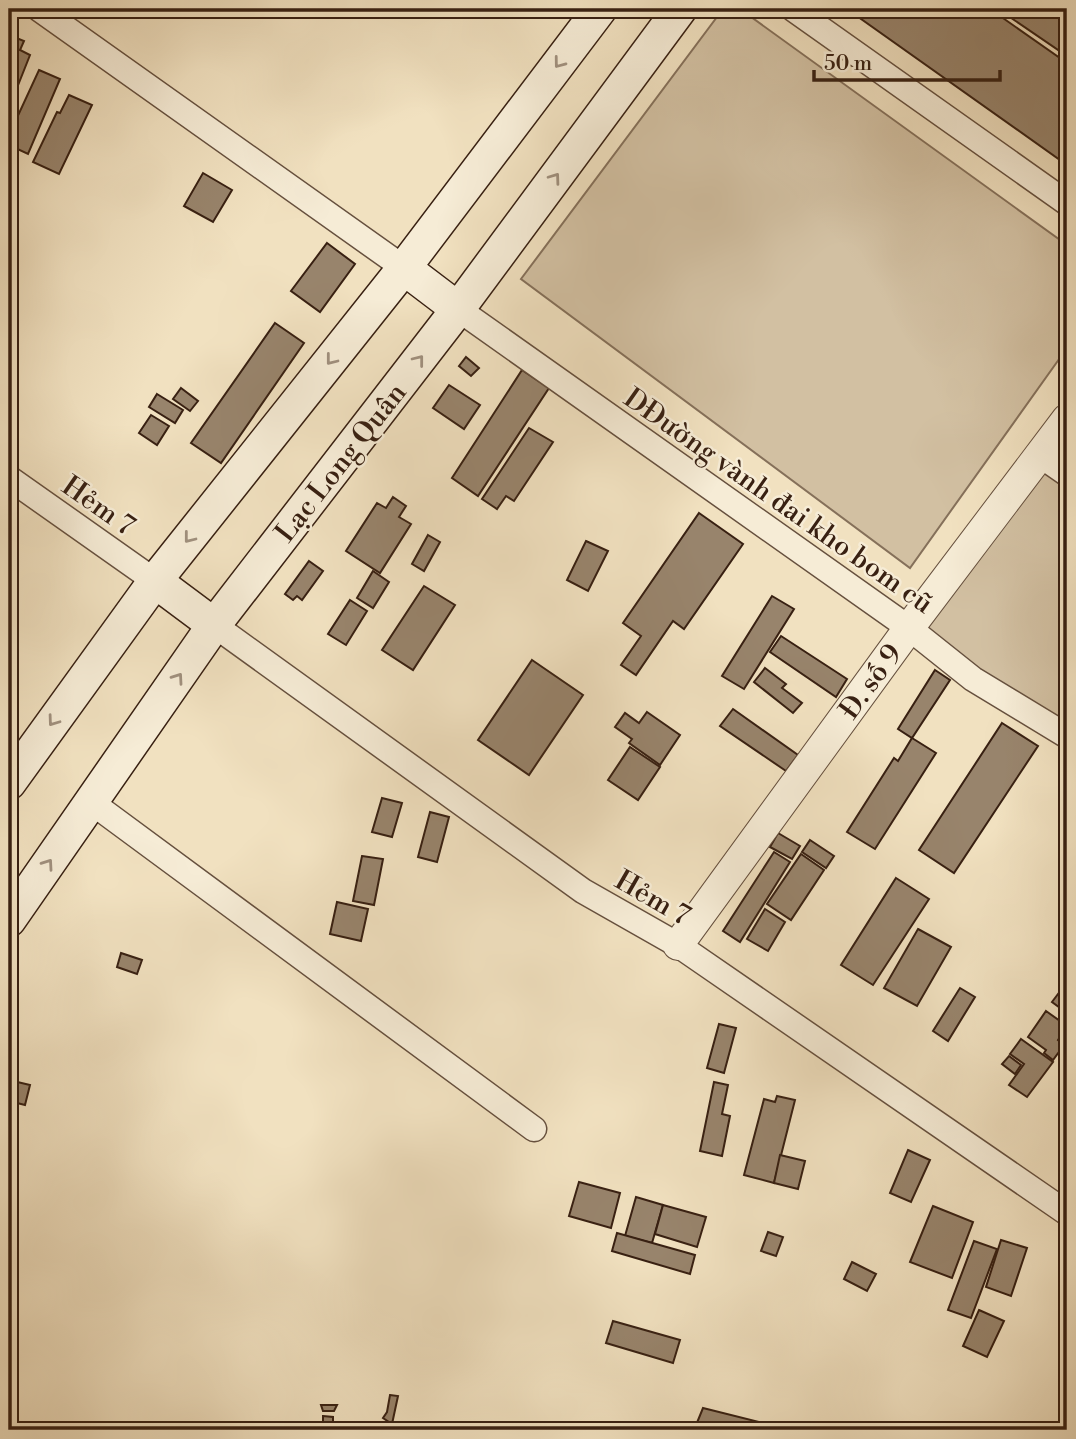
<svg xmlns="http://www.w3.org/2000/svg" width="1076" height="1439" font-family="'Libre Bodoni',serif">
<rect width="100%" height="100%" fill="#f1e1c0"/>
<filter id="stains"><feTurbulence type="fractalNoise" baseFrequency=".00286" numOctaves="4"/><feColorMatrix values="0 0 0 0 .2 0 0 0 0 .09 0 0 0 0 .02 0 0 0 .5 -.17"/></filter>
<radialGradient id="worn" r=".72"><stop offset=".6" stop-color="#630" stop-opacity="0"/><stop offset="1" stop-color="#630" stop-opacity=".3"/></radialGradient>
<!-- green -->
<g fill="#d2c0a2" stroke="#85705a" stroke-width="2">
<path d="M723,9H740L1067,245V348L910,568L521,279Z"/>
<path d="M1067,419V737L909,628Z"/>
</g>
<!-- building -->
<g fill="#98846c" stroke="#382012" stroke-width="2">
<path d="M847,9H990L1067,63V165Z"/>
<path d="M998,9H1067V56Z"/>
<path d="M9,35L24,41L20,50L30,55L9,108Z"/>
<path d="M39,70L60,79L28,154L9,145V135Z"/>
<path d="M69,95L92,105L59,174L33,162L57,112L60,113Z"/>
<path d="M203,173L232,190L213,222L184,206Z"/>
<path d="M327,243L355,264L320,312L291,291Z"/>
<path d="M275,323L304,343L221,463L191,443Z"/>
<path d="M466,357L479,368L471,376L459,366Z"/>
<path d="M522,370L549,388L478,496L452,478Z"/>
<path d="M449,385L480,405L464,429L433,408Z"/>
<path d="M181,388L198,401L190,411L173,399Z"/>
<path d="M157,394L183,410L175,423L149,407Z"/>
<path d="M151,415L169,426L157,445L139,433Z"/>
<path d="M529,428L553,442L514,501L506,496L497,509L482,499Z"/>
<path d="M393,497L406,506L399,517L411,524L380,573L346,551L377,503L386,508Z"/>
<path d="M699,513L743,544L684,629L673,621L636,675L621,665L641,636L623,623Z"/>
<path d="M428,535L440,542L424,571L412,564Z"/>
<path d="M586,541L608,551L588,591L567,580Z"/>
<path d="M309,561L323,571L302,600L297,596L293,600L285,594Z"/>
<path d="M373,571L389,582L373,608L357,598Z"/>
<path d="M424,586L455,605L413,670L382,650Z"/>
<path d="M772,596L794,609L744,689L722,676Z"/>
<path d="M350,600L367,611L346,645L328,634Z"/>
<path d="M781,636L847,679L836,697L770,652Z"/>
<path d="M532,660L583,695L529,775L478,740Z"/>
<path d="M765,668L786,684L782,688L802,703L793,713L754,682Z"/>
<path d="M935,670L950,680L912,738L898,729Z"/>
<path d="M733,709L798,755L786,771L720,726Z"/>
<path d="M647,712L680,735L660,765L629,743L632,739L615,727L625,713L639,723Z"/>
<path d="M1002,723L1038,746L954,873L919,850Z"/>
<path d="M912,738L936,753L875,849L847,832L894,758L898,761Z"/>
<path d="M630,747L660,767L638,800L608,780Z"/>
<path d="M382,798L402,803L392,837L372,832Z"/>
<path d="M430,812L449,817L437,862L418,857Z"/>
<path d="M778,833L800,846L792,859L770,847Z"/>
<path d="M810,840L834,856L826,868L802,852Z"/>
<path d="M774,852L790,862L740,942L723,931Z"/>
<path d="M801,854L824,870L791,920L767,904Z"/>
<path d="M362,856L383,859L374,905L353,901Z"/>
<path d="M896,878L929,899L873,985L841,965Z"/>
<path d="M337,902L368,909L361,941L330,934Z"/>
<path d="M765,909L785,922L768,951L747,939Z"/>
<path d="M918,929L951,947L917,1006L884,988Z"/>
<path d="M121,953L142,960L137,974L117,967Z"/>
<path d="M1064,986L1067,988V1013L1052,1002Z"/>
<path d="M960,988L975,997L948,1041L933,1031Z"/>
<path d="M1046,1011L1067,1026L1058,1040L1064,1045L1053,1060L1044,1053L1046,1050L1028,1037Z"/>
<path d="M719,1024L736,1028L724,1073L707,1068Z"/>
<path d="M1021,1039L1053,1062L1027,1097L1009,1085L1024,1064L1010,1054Z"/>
<path d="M1009,1056L1021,1065L1015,1074L1002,1064Z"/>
<path d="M9,1080L30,1085L25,1105L9,1101Z"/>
<path d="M714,1082L728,1085L722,1114L730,1116L722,1156L700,1151Z"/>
<path d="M777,1096L795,1100L774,1183L744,1175L764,1099L775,1102Z"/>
<path d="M908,1150L930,1160L911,1202L890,1193Z"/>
<path d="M780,1155L805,1161L798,1189L774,1183Z"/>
<path d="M579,1182L620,1193L611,1228L569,1216Z"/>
<path d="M636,1197L663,1205L652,1243L625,1236Z"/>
<path d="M663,1205L706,1217L697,1247L655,1234Z"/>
<path d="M933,1206L973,1222L952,1278L910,1262Z"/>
<path d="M768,1232L783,1237L776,1256L761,1251Z"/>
<path d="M617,1233L695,1255L690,1274L612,1251Z"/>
<path d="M1001,1240L1027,1248L1011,1296L986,1287Z"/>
<path d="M974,1241L997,1249L971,1318L948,1310Z"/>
<path d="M852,1262L876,1274L867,1291L844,1279Z"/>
<path d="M979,1310L1004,1321L987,1357L963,1346Z"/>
<path d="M613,1321L680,1340L673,1363L606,1343Z"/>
<path d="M390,1395L398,1396L392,1424L383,1418L387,1412Z"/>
<path d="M321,1405H337L334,1411H323Z"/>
<path d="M703,1408L779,1427L778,1430H694Z"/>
<path d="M323,1416L333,1417V1423H323Z"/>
</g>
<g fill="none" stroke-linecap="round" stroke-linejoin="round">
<defs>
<g id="minor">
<path d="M39,9L404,268"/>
<path d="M793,9L1067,203"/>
<path d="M458,309L909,628L973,679L1067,736"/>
<path d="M1041,456L1067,474"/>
<path d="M9,478L155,581"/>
<path d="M214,625L583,891L678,945L1067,1213"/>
<path d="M91,802L534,1129"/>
</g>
<path id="tertiary" d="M678,945L909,628L1067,419"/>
<g id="secondary">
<path d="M404,268L458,309"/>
<path d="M155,581L214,625"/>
<path d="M9,783L155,581L404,268L600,9"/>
<path d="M9,920L214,625L458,309L680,9"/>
</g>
</defs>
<!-- minor casing -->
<use href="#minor" stroke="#66503e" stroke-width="27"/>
<!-- tertiary casing -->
<use href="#tertiary" stroke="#66503e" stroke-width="32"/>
<!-- secondary casing -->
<use href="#secondary" stroke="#382012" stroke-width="36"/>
<!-- minor -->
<use href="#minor" stroke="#f6ecd6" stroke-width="24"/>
<!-- tertiary -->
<use href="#tertiary" stroke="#f6ecd6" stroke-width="30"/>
<!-- secondary -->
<use href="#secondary" stroke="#f6ecd6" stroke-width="33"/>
</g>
<!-- one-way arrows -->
<defs><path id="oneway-chevron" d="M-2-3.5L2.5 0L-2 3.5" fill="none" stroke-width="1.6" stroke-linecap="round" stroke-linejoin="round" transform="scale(1.75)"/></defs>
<g stroke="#a0907e">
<use href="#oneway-chevron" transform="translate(559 63) rotate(127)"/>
<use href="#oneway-chevron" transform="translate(555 178) rotate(-54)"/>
<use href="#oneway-chevron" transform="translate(331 360) rotate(128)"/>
<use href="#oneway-chevron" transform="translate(419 360) rotate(-52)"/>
<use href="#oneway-chevron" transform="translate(189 538) rotate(128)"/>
<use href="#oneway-chevron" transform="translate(178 678) rotate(-55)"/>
<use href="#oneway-chevron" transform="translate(53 721) rotate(126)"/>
<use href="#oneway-chevron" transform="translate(48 864) rotate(-55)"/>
</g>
<g text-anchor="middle" stroke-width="5" stroke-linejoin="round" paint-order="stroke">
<!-- street labels -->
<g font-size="28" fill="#382012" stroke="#f6ecd6">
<text transform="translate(340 462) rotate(-52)" y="10">Lạc Long Quân</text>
<text transform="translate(779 500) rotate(35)" y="10">DĐường vành đai kho bom cũ</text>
<text transform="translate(99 505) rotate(35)" y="10">Hẻm 7</text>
<text transform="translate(870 681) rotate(-54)" y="10">Đ. số 9</text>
<text transform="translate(653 897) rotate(30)" y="10">Hẻm 7</text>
</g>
</g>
<!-- margin -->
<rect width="1076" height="1439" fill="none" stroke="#f1e1c0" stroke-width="35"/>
<rect x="10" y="10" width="1055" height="1418" fill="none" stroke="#382012" stroke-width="3.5"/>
<rect x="18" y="18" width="1041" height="1404" fill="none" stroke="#382012" stroke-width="2"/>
<!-- scale -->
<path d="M814 70v10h186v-10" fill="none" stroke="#382012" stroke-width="3.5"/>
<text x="824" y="70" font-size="21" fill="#382012" stroke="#f6ecd6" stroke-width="5" paint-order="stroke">50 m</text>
<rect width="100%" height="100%" filter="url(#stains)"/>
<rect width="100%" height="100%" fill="url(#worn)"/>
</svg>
